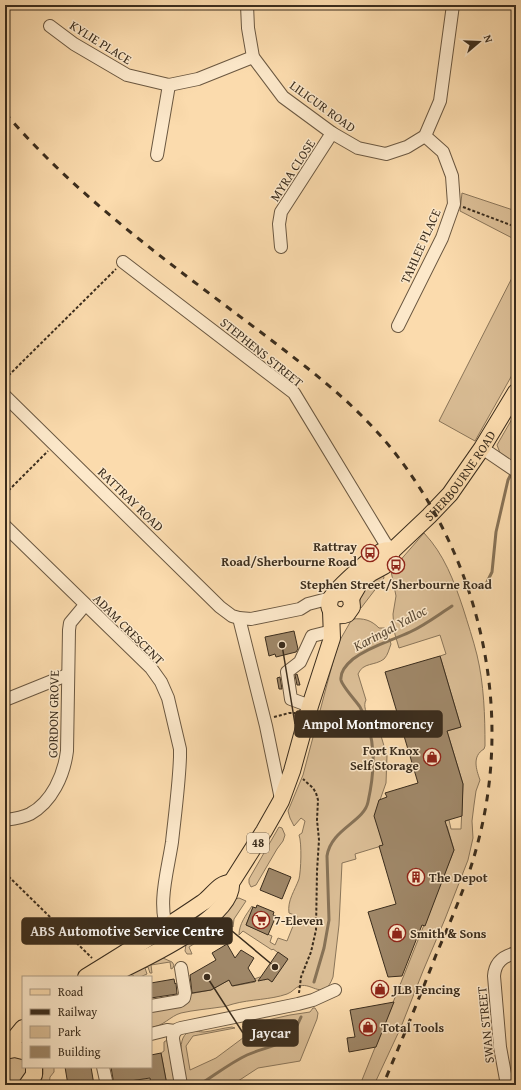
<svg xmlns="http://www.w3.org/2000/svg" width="521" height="1090" font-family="'Gentium Book Plus',serif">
<rect width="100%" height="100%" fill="#fbdbad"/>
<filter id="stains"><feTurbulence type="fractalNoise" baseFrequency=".005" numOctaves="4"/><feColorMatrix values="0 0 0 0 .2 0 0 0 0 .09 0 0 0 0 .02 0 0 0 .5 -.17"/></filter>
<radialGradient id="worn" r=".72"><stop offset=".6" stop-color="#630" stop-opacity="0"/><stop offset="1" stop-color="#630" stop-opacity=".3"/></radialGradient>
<!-- green -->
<g fill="#dabd95" stroke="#8a7559">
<path d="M462,193L516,211V240L460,211Z"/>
<path d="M516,270V368L475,441L439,421Z"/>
<path d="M516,412V464L500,453L497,445Z"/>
<path d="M424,533C444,554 454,581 463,608C468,624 473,639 477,655C484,684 485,716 485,746L484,749C472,756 476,769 480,780L476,791L474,805L472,821L473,838L468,860L445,919L423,971L401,1027L374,1085H360L454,850L447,826L355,854L356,859L342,863L339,925L333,977C324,1002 312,982 300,986C295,987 293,992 287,994C270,1000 251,999 233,1004C229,1005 225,1007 221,1007C208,1009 194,1010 181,1013C170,1016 163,1027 151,1027V1009L189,994L211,990L229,980L233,986L255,982L254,979L260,977L265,980L266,978L272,982L287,959L273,949L272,950L243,931L239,935C239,924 246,915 252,906L253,907L246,925L272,936L270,942L275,945L278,938L287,941L297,916L289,913C287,901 295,890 299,879C301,871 302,843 299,835L302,833L305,821L301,818L294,826L290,818L288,811L303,775L334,658L340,640L352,619C364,618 371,620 379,628H385L391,644C389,649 388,655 384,659C375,666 363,662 358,674L366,700C363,705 366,714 370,718L376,719L387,756L386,783L380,800L382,840L449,820L451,829H461L463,784L447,731L461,727L440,656L446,654L440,635L399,648L394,631L393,614L396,596L391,571Z"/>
<path d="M383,573L384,578L361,608L359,607L361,591Z"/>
<path d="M279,827L282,828L285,835L283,841L277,849L256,885L251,887L249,883V879Z"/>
<path d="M239,898L246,901L234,919L233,927L229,922L189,947L192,954H187L185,951L186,944L235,899Z"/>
<path d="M163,958L172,962L174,965L173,968L171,969L170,962L151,965L152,973H150L148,967L145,968L147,974L140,977H135L133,975L130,977H118Z"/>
<path d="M313,1008H315L318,1013L317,1019L300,1061L258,1068L232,1085H187C184,1073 174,1038 189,1032C194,1030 199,1032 204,1032C213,1031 223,1028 232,1027L235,1028L193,1036L186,1046L190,1070L216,1058L263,1023L242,1027L245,1025L290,1015L310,1012Z"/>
<path d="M167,1040L175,1085H167L161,1053L164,1051V1042Z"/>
<path d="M14,1056L22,1058L23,1067H27C26,1080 16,1087 5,1078V1061L9,1057Z"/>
<path d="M43,1067H54V1072L50,1077L49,1085H39L43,1074Z"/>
</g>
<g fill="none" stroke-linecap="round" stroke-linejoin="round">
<!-- stream -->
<g stroke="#877256" stroke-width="3">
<path d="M487,582L492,572L496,532L508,480L512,472"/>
<path d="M314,982L324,948L329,920L327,856C331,829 364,822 368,802C375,770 377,737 360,707C356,701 342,686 341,680C340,672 347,664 353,659C370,646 391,641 410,632C425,625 438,615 452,606"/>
<path d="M199,1085C215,1075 230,1063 247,1055C274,1043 288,1049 301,1017"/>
</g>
</g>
<!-- building -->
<g fill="#9f8768" stroke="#3b2d1d">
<path d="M294,631L298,649L296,652L276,657L275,654L269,656L265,637Z"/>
<path d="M440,656L461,727L447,731L463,784L462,816L445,821L454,850L425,926L422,925L402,976L388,977L368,912L396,904L379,846L383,845L374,816L379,800L387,797L385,793L418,783L385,672Z"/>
<path d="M297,674L300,685H297L295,675Z"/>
<path d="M280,677L282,689H279L277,678Z"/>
<path d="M269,868L291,877L282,899L260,890Z"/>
<path d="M257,905L274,912L273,915L276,916L268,935L246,925L253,907L256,908Z"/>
<path d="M227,944L235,958L241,950L254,958L248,968L256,981L232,986L229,980L211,990L192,993L190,975L216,960L212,953Z"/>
<path d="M278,952L288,959L272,982L268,979L258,981Z"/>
<path d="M174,979L175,984L176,983L177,994L151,998V983Z"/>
<path d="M394,1002L376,1047L349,1052L347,1038L355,1037L350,1010Z"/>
<path d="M161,1053L167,1085H151L150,1078L130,1081L131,1085H114L111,1067H151V1055Z"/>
<path d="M65,1067H91L94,1085H68Z"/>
</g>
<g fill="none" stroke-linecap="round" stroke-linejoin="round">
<defs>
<g id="minor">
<path d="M247,5L248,28L253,57L283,97L332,133L358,148L386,154L407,147L425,136L440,101L453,5"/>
<path d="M50,26L74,44L127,75L169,85L198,79L253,57"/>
<path d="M157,155L169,85"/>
<path d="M281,247L279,224L281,212L332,133"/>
<path d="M123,262L294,393L385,543L392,551"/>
<path d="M398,326L442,238L454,204L452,176L443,152L425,136"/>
<path d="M5,396L220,607L232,616L239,618L251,619L300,609L308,604L331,598"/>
<path d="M482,448L516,471"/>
<path d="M5,526L151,668L161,682L168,698L180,749V757C179,785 175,814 172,842C168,870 156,907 169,933"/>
<path d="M239,618L266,726L281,799"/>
<path d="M5,700L67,675"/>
<path d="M310,706L291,699L287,672L300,662L312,636L332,631"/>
<path d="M5,820C13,819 22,818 30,814C52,802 64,775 67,751L69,630L70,623L85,605"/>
<path d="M151,1006L180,1001L184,998L185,993L181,968"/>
<path d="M151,1034L167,1030L175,1031"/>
<path d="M103,1067L107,1085"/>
<path d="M181,1085L173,1039C173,1033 176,1029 181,1028L298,1004L313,1000L335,990"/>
<path d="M507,1085L500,1047L494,976C495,962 503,956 516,953"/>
</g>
<g id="major">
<path d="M335,594L344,592L351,598L352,607L347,614C337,618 326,611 330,600C332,592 375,554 383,551C386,550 389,550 392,551"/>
<path id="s1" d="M351,598L361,581L371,573L384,566L389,562L392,551L429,516L450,494L482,448L516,392"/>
<path d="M86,977C125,953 164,929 202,903C212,897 219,882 231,883"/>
<path d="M107,977C135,963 235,919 231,883L264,831L281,801L292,771L310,706L332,638L331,611"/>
<path d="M5,1050L23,1028"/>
<path d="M5,1051L15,1049L23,1051"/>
<path d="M27,1085L34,1075V1067"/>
</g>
</defs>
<!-- minor casing -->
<use href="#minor" stroke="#6b5841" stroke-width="14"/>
<!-- major casing -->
<use href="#major" stroke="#3b2d1d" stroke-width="18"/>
<!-- path -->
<g stroke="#3b2d1d" stroke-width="2" stroke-dasharray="3 2" stroke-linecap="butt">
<path d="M463,207L516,227"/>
<path d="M5,379L116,269"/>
<path d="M5,494L48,451"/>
<path d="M274,717L289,713H295"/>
<path d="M5,873L92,958"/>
<path d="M299,993L301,977L311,952L316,930L317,871L319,840L317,820L318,800L316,793L313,788L303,779"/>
</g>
<!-- minor -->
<use href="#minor" stroke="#fce8ca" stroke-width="12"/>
<!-- major -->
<use href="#major" stroke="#fbdbad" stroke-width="16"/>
<!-- rail -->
<path stroke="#3b2d1d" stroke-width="3" stroke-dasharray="7 7" stroke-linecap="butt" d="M5,113C91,213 203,286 306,367C339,393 369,420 395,453C481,563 514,711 477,846C467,884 451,920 436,955C419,999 401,1042 383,1085"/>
</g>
<!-- icons -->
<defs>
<symbol id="bus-ring" viewBox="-11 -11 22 22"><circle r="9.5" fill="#fce8ca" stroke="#8f2418" stroke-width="1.5"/><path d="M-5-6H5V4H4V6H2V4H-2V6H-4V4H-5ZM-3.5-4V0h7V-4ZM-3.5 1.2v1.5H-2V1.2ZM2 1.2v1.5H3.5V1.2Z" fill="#8f2418"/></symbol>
<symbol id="shop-ring" viewBox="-11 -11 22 22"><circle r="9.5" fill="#fce8ca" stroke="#8f2418" stroke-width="1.5"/><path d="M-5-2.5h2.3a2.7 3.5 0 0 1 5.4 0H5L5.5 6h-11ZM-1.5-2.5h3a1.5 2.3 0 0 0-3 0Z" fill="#8f2418"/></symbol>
<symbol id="building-ring" viewBox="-11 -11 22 22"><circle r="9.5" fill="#fce8ca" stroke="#8f2418" stroke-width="1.5"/><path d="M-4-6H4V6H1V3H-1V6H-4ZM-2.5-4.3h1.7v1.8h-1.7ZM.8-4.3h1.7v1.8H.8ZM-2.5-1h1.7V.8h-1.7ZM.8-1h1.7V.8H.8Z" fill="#8f2418"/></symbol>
<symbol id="supermarket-ring" viewBox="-11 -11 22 22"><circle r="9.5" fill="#fce8ca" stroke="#8f2418" stroke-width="1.5"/><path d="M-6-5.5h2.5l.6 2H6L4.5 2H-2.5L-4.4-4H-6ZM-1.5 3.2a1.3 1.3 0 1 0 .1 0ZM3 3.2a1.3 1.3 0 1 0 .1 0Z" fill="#8f2418"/></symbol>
</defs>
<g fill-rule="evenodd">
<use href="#bus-ring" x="360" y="543" width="20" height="20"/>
<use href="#bus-ring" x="386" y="555" width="20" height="20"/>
<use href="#shop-ring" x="422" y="747" width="20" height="20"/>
<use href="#building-ring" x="406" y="867" width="20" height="20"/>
<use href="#supermarket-ring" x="251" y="910" width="20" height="20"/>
<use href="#shop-ring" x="387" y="923" width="20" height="20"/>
<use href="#shop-ring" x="370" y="979" width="20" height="20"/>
<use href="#shop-ring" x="358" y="1017" width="20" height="20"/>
</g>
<g text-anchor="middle" stroke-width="3" stroke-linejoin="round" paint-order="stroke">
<!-- shield labels -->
<rect fill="#fce8ca" stroke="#756551" stroke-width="1" x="247" y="833" width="22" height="20" rx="3"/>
<g font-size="12" font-weight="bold" fill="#3b2d1d">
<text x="258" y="847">48</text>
</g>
<!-- street labels -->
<g font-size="13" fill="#3b2d1d" stroke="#fce8ca">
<text transform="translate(101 42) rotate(32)" y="5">KYLIE PLACE</text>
<text transform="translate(323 106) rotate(36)" y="5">LILICUR ROAD</text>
<text transform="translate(292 170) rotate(-57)" y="5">MYRA CLOSE</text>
<text transform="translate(420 246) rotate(-66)" y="5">TAHLEE PLACE</text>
<text transform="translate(262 352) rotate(39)" y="5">STEPHENS STREET</text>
<text dy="5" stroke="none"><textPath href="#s1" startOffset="167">SHERBOURNE ROAD</textPath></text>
<text transform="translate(131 499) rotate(44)" y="5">RATTRAY ROAD</text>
<text transform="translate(129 629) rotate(45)" y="5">ADAM CRESCENT</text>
<text transform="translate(53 714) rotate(-89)" y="5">GORDON GROVE</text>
<text transform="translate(485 1025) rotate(-96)" y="5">SWAN STREET</text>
</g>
<!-- poi labels -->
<g font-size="13" font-weight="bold" fill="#3b2d1d" stroke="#fce8ca" text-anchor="start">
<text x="357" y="551" text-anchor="end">Rattray<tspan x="357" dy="15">Road/Sherbourne Road</tspan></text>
<text x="396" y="589" text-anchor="middle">Stephen Street/Sherbourne Road</text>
<text x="419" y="755" text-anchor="end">Fort Knox<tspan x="419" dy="15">Self Storage</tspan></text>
<text x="429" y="882">The Depot</text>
<text x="274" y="925">7-Eleven</text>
<text x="410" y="938">Smith &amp; Sons</text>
<text x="393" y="994">JLB Fencing</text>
<text x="381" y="1032">Total Tools</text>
</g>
<!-- water labels -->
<g font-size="14" font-style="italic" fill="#5b4a35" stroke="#fce8ca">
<text transform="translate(390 628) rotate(-28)" y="5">Karingal Yalloc</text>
</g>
</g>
<!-- callouts -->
<path fill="none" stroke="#3b2d1d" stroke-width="1.5" d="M282 645L295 724M275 967L232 931M207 977L243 1033"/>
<g fill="#3b2d1d" stroke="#fce8ca" stroke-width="1.5">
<circle cx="282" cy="645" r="4"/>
<circle cx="275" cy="967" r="4"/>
<circle cx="207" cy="977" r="4"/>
</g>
<g fill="#3b2d1d" stroke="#3b2d1d" stroke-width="1.5">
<rect x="295" y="711" width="147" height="26" rx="4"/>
<rect x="22" y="918" width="210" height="26" rx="4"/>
<rect x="243" y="1020" width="55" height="26" rx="4"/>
</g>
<g font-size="14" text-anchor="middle" font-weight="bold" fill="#fff">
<text x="368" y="729">Ampol Montmorency</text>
<text x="127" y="936">ABS Automotive Service Centre</text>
<text x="271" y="1038">Jaycar</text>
</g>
<!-- margin -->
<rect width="521" height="1090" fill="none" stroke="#fbdbad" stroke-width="20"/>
<rect x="6" y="6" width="509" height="1078" fill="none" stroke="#3b2d1d" stroke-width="2"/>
<rect x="10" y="10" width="501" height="1070" fill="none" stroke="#3b2d1d"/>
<!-- legend -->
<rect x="22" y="976" width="130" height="92" fill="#fce8ca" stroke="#af9d85"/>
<rect x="30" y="989" width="20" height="6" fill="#fbdbad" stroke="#af9d85"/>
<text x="58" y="996" font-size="12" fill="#3b2d1d">Road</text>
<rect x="30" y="1009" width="20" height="6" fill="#3b2d1d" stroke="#af9d85"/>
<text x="58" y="1016" font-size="12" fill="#3b2d1d">Railway</text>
<rect x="30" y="1026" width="20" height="12" fill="#dabd95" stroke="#af9d85"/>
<text x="58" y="1036" font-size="12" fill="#3b2d1d">Park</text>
<rect x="30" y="1046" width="20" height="12" fill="#9f8768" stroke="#af9d85"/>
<text x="58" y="1056" font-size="12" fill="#3b2d1d">Building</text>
<!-- north arrow -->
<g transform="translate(479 42) rotate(71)" stroke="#fce8ca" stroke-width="3" paint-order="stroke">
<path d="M0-3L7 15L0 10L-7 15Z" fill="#3b2d1d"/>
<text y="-6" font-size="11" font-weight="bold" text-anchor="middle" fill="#3b2d1d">N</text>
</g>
<rect width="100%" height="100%" filter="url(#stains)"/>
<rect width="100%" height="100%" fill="url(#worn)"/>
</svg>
